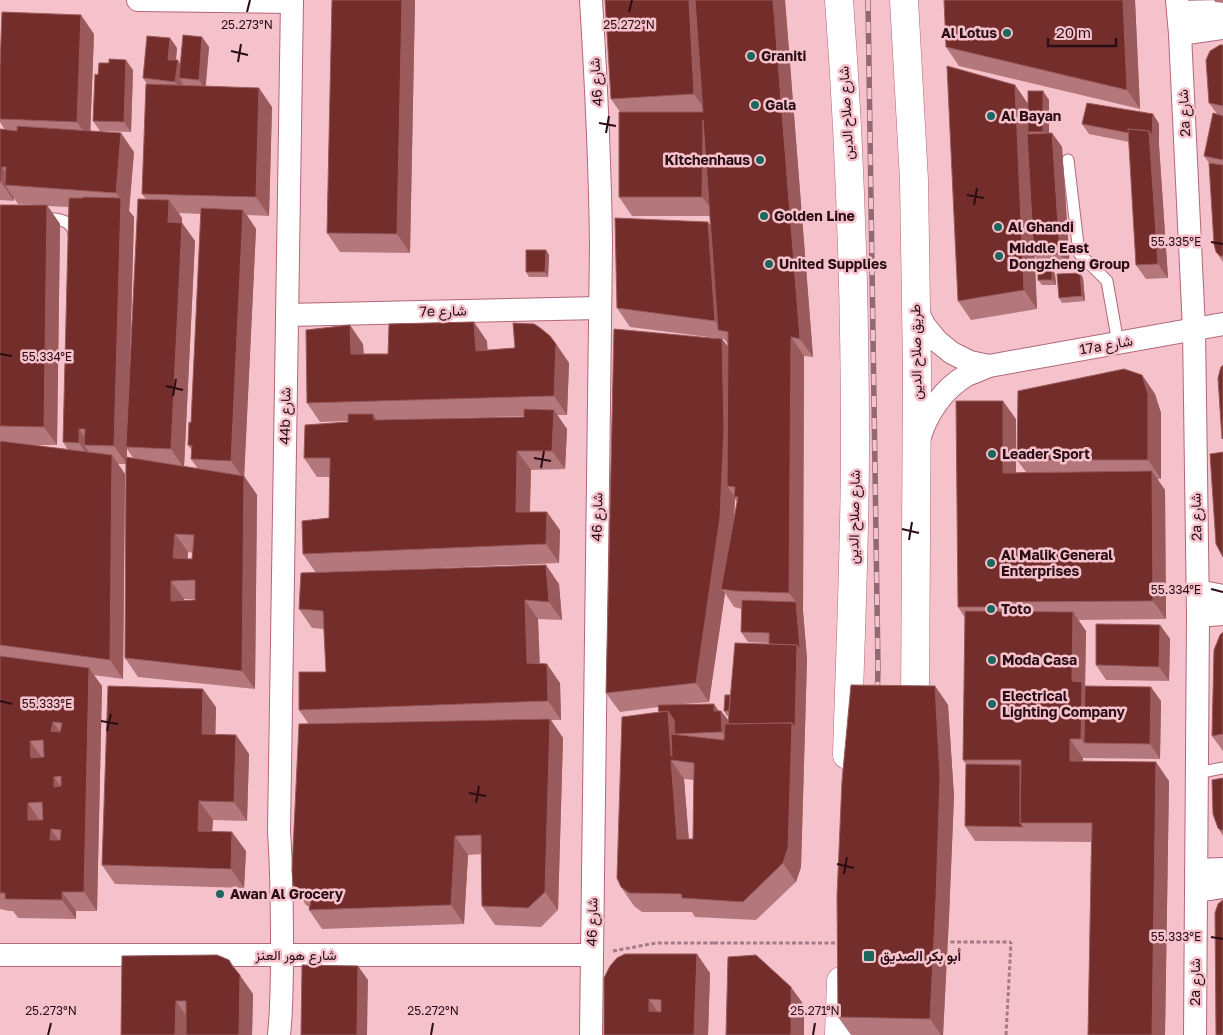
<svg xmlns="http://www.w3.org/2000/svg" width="1223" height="1035" font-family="'Golos Text',Vazirmatn,sans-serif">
<rect width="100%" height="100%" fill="#f5c2cc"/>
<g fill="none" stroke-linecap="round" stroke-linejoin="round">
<defs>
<g id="service">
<path d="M1068,160L1079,253L1107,281L1118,343"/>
<path d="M42,218C54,219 73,218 74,235"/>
<path d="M1197,773L1223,768"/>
</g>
<g id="minor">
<path d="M138,0L292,2"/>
<path d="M591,0C596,81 600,163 601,244L591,1035"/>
<path d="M1177,0L1180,34L1194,329L1198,616L1195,1035"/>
<path d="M1178,12L1223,11"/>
<path d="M1180,34L1223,28"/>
<path d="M916,308L924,325L937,341L952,353L970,362L989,366"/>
<path d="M287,315L599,308"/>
<path d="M919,440C926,414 943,389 967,375C974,372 982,369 989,366L1223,324"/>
<path d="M1197,591L1223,596"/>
<path d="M1198,616L1223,614"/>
<path d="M1196,870L1223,869"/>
<path d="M1196,891L1223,887"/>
<path d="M0,955H592"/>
<path d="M279,1035C282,1007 282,979 282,951C282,911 282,872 279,832L292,0"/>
</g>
<g id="secondary">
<path d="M839,0C850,148 855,296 855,444C855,548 850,652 847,755"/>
<path d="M904,0L914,180L917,369L915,705"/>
<path d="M839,1035L841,981"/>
</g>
</defs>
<!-- service casing -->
<use href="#service" stroke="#b26779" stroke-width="13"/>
<!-- minor casing -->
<use href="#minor" stroke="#b26779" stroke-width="24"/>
<!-- secondary casing -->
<use href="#secondary" stroke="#b26779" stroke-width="29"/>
<!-- path -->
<g stroke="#a57a84" stroke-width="3" stroke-dasharray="4 2.5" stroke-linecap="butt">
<path d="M613,951L656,943H714"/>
<path d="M1006,1035L1011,942"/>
</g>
<!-- service -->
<use href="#service" stroke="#fff" stroke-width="11"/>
<!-- minor -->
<use href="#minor" stroke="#fff" stroke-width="22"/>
<!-- secondary -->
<use href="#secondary" stroke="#fff" stroke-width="28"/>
<defs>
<path id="rail" d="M868,0L878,669L877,700"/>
</defs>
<!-- rail casing -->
<use href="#rail" stroke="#916972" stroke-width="5.5"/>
<!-- rail -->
<use href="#rail" stroke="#f5c2cc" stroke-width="4" stroke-dasharray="11" stroke-linecap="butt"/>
<!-- path-bridge -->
<g stroke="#a57a84" stroke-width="3" stroke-dasharray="4 2.5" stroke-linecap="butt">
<path d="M944,942H1011"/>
<path d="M714,943H840"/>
</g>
</g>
<!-- wall -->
<g fill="#b4787c" fill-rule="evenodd">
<path d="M332,0H415L410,253L340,252L327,233Z"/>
<path d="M785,0L813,357L804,356L803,611L807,659L801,867L796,882L756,920L695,917L692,912H642L634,906L621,887L659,712L658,707L620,712L606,693L716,338L630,327L617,308L711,226L710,216H632L619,197L620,112L611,99ZM722,339H724L728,344V346ZM735,499L737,502L734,519ZM725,593L734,607L742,609L741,632L748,642L769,643V644L730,695L724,711L727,716H729L728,720L721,711L684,704L709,702ZM684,779L694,780L693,839H689Z"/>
<path d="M1135,0L1140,109L959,66L946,47Z"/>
<path d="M1214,0H1223V3L1215,2Z"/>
<path d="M94,34L90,131L134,152L129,211L134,217L130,369L146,199L142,194L147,84L143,78L170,38L177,48L176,60L180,64L202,37L209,47L206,86L272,107L269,216L247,215L256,229L244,476L257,495L255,689L138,677L125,658L126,464H118L125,474L123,679L93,675L102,686L97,911H76V919L18,918L13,911H9L0,909V441H1L0,440V205H40L18,204L14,198V201L0,200V129L5,130L0,122V67ZM47,206L69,207L63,442L68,450L33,445H57L60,224ZM179,213L201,214L191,423L188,445L192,451L191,459L198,469L184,467L195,241L182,223V218ZM127,449L134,459L127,458ZM188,552L193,553L192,559H188ZM184,599H195V600H184Z"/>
<path d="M1223,45V262L1216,252L1209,163L1204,156L1217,114L1209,103Z"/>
<path d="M109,63L133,70L131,132L100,131L93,121L98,75Z"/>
<path d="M1015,85L1028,104V122L1043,91L1049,100V133H1052L1062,147L1070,268L1052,269L1055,274L1056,285H1042L1038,280L1044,269L1034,255V253L1037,309L971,320L958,301Z"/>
<path d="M1153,114L1159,124V145L1168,278L1146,279L1136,265L1129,142L1089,134L1082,124Z"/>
<path d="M546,250L549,255L548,277H529L526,272Z"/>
<path d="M1080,273L1083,278L1085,301L1062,303L1059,298Z"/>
<path d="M487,341V350L556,344L569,363L567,415H557L567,429L565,469L531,470L530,512L560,530L559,563L369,571L559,584L562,620L538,619L540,664L560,683L561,720H551L563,738L558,910L541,927L495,925L482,906L481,854L468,855L464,924L322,929L309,910L310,908L306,905L293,886L308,723L299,710L326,672L324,629L312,628L299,609L316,573L303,554L329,518L330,477H317L304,458L348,422V421L320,422L307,403L363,344L364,354H388ZM524,416V417L378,420Z"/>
<path d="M1142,375L1155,394L1161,413V479H1157L1165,490L1166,619L1078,620L1086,631L1085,686L1161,701L1160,759L1083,758V761L1169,781L1165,1035H1088L1091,842L975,841L965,826L966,764L963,760L965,618L958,607L1016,419V473L1026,472L1017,460Z"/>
<path d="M1160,625L1170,639L1169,681L1106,680L1096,665Z"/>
<path d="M1223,632V751L1212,736Z"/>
<path d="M935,686L948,705L954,796L949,917L943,1035H851L838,1017Z"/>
<path d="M216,707L215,735H236L249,754L247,821L213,820L212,831L246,851L244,888L115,884L102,865Z"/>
<path d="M1223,778V836L1218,828Z"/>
<path d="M229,960L253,994L252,1035H121Z"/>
<path d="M710,973L708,1035H604V978Z"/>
</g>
<!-- shaded-wall -->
<g fill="#9a5a5b">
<path d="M402,0H415L410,253L397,234Z"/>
<path d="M689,0H701L707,112L694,94Z"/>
<path d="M773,0H785L813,357L800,339Z"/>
<path d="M1123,0H1135L1140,109L1127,90Z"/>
<path d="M81,15L94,34L90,141L77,122Z"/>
<path d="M202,37L209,47L205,90L199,80Z"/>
<path d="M170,38L177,48L175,69L168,60Z"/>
<path d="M126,60L133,70L131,132L124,122Z"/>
<path d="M178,60L184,70L179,78L183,84L182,91L175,82Z"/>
<path d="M1015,85L1028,104L1037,309L1024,290Z"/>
<path d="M259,88L272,107L269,216L256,197Z"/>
<path d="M1043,91L1049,100V142L1043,132Z"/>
<path d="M1153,114L1159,124V145L1152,136Z"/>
<path d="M703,120L716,215L702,197Z"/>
<path d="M1149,131L1159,145L1168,278L1158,264Z"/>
<path d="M121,133L134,152L129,211L134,217L127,447H126L127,449V464L114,446L121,199L116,193Z"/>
<path d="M1052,133L1062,147L1070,268L1060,254Z"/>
<path d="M2,167L15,186L5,185L14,198V201L1,182Z"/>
<path d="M169,200L182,218V223L195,241L184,468L171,449L168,222Z"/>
<path d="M47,205L60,224L57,445L44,427Z"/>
<path d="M243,210L256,229L244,480L231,461Z"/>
<path d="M708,222L721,240L722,331L715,321Z"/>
<path d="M546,250L549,255L548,277L545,272Z"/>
<path d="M1052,269L1055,274L1056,285L1052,280Z"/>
<path d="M1080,273L1083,278L1085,301L1082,296Z"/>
<path d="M474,322L487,341L489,369L476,351Z"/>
<path d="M350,325L363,344L364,373L351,354Z"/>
<path d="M791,337L804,356L803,611L807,659L801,867L796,882L783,863L792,723L796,602L789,593Z"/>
<path d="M722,339L735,357V487L727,486L735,497H734L735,499L733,535L721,589L725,593L709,702L696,683Z"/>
<path d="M556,344L569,363L567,415L554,396Z"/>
<path d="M1142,375L1155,394L1161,413V479L1148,460Z"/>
<path d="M1003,401L1016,419V491L1003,473Z"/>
<path d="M554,410L567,429L565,469L552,451Z"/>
<path d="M373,414L386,432L374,420Z"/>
<path d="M79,429L91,445H84L92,456V462L79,443Z"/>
<path d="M517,451L531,470L529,531L516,512Z"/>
<path d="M112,455L125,474L123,679L110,660Z"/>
<path d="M1152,471L1165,490L1166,619L1153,601Z"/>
<path d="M244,476L257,495L255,689L242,671Z"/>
<path d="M547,512L560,530L559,563L546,544Z"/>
<path d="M175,534L188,552L186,576L173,558Z"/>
<path d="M546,565L559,584L562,620L549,602Z"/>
<path d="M171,581L184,599V620L171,601Z"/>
<path d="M525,600L538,619L540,682L527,663Z"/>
<path d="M999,602L1012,621V626L999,607Z"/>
<path d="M1073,612L1086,631L1084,743L1081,739L1072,681Z"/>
<path d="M1160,625L1170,639L1169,681L1159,667Z"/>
<path d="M547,664L560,683L561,720L548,701Z"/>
<path d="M89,668L102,686L97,911L84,892Z"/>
<path d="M935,686L948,705L954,796L949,917L943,1035H941L930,1019Z"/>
<path d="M1151,687L1161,701L1160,759L1150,744Z"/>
<path d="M203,689L216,707L215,753L202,734Z"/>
<path d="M714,704L720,713L714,711Z"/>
<path d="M668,711L681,730L675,734L682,744L683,761L671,756Z"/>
<path d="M721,711L728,720L729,742L722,732Z"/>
<path d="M550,719L563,738L558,910L545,892Z"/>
<path d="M53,722L66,740L51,731Z"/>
<path d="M236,735L249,754L247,821L234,802Z"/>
<path d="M1070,739L1083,758V780L1070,761Z"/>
<path d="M30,741L43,759L31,758Z"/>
<path d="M671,760L684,779L690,857L677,839Z"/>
<path d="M1156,762L1169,781L1165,1035H1152Z"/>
<path d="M54,777L67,795L54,787Z"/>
<path d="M199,801L213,820L211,850L198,831Z"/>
<path d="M28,803L41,822L28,820Z"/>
<path d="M51,829L64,848L50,840Z"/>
<path d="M232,832L246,851L244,888L231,869Z"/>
<path d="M455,836L468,855L464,924L451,905Z"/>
<path d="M62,892L76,911V919L62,900Z"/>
<path d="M697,954L710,973L708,1035H694Z"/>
<path d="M229,960L253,994L252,1035H239L232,966Z"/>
<path d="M358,966L368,980L367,1035H357Z"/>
<path d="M791,987L804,1005V1035H791Z"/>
<path d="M649,999L662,1018L649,1011Z"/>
<path d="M176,1001L189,1020L188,1035H175Z"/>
</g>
<!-- building -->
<g fill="#732e2b" stroke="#9a5a5b" fill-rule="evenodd">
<path d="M332,0H402L397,234L327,233Z"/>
<path d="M605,0H689L694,94L611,99Z"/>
<path d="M695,0H773L800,339L791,337L789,593L735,591L721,589L738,497H734L735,487L727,486L728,332L718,330L703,120L702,197H619V112H703Z"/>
<path d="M944,0H1123L1127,90L946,47Z"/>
<path d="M2,12L81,15L77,122L0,119V67Z"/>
<path d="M183,35L202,37L199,80L179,78Z"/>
<path d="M147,36L170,38L168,60H178L175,82L143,78Z"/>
<path d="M1220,45H1223V106L1209,103L1206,60L1210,51Z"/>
<path d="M109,59L126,60L124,122L93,121L95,74L98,75L99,63H109Z"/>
<path d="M947,66L1015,85L1024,290L958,301Z"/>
<path d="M146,84L259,88L256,197L142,194Z"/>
<rect x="1028" y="91" width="15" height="41"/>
<path d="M1087,103L1153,114L1152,136L1149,131L1128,129L1129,133L1082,124Z"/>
<path d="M1213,113L1223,116V160L1204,156Z"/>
<path d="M17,126L121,133L116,193L5,185L6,167H2L1,182H0V129L17,131Z"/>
<path d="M1128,129L1149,131L1158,264L1136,265Z"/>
<path d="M1052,133L1060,254L1034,255L1027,134Z"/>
<path d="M1209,163L1223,165V256H1220L1216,252L1214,244Z"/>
<path d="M83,197L121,198L114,446L84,445L85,429H79V443L63,442L69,198H83Z"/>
<path d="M138,199L169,200L168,222L182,223L171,449L126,447Z"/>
<path d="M0,205H47L44,427L0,426Z"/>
<path d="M201,208L243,210L231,461L191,459L192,446L188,445L189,422L191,423Z"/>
<path d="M615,218L708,222L715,321L617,308Z"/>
<path d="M526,250H546L545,272H526Z"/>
<rect x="1038" y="269" width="14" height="11"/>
<path d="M1080,273L1082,296L1059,298L1057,274Z"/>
<path d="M474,322L476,351L515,348L513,323L534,324L539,327L550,336L556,344L554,396L307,403L306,330L350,325L351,354H388L389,324Z"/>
<path d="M614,329L722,339L724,428L720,517L696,683L606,693Z"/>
<path d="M1223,365V438L1222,439L1218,378L1221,367Z"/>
<path d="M1124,369L1142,375L1148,394V460H1017L1018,391Z"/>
<path d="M956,401H1003V473L1152,471L1153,601L999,602V607H958Z"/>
<path d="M524,409L554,410L552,451H517L516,512H547L546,544L303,554L302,521L329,518L330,458H304L305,425L348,422V414H373L374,420L524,417Z"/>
<path d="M0,441L112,455L110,660L0,645Z"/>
<path d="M1223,452V557L1216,544L1210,454Z"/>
<path d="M126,457L244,476L242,671L125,658ZM175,534L194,535L192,559L173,558ZM195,580V600L171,601V581Z"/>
<path d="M546,565L549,602L525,600L527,663L547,664L548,701L299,710V672H326L323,611L299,609L301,573Z"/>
<path d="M742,600L796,602L800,649L797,645L769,644V633L741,632Z"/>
<path d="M965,611L1073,612L1072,681L1082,682L1081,739H1070V761L1156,762L1152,1035H1088L1092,823H1020L1021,760H963Z"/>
<path d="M1096,624L1160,625L1159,667L1096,665Z"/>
<path d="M1223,632V734L1212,736L1214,650L1220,635Z"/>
<path d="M735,643L797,645L795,727L792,723L728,724Z"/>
<path d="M0,656L89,668L84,892H62V900L5,899V893H0ZM53,722L62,723L60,732L51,731ZM43,740L44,757L31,758L30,741ZM61,776V786L54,787V777ZM42,802L43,820H28V803ZM51,829L61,830L60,840H50Z"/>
<path d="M851,685L935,686L940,777L936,899L930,1019L838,1017L837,896L842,781Z"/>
<path d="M108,686L203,689L202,734L236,735L234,802L199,801L198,831L232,832L231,869L102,865Z"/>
<path d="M1085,686L1151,687L1150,744L1084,743Z"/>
<path d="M725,695H730L729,711H724Z"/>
<path d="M714,704V711H721L722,732L675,734L674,720L668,711L659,712L658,705Z"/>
<path d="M668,711L671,756H672L671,734L724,740L725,724L792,723L788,848L783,863L743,902L682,898L681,894L629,893L621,887L617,878L622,717ZM671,760L694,763L693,839H677Z"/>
<path d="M550,719L545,892L528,908L482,906L481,835L455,836L451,905L309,910L311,900L293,886L292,870L299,724Z"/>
<path d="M966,764L1020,765V823L1023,827L965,826Z"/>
<path d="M1223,778V831L1218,828L1213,814L1212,780Z"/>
<path d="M1223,900V1035H1216L1215,913L1218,904Z"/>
<path d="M625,954H697L694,1035H604V978L610,966L617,958ZM649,999L661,1000V1012L649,1011Z"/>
<path d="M217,955L229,960L232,966L240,975L239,1035H186V1001H176L175,1035H121L122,956Z"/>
<path d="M756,955L791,987V1035H726L728,957Z"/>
<path d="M302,965L358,966L357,1035H301Z"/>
</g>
<!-- ticks -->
<path fill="none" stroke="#2a0d15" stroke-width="2" d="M247,12L250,0M629,12L632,0M231,51L248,55M238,62L241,44M599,123L616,126M606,133L609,116M967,195L984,198M974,205L977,188M1211,242L1223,244M0,354L12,356M166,386L183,390M173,396L176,379M534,458L551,461M541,468L544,451M902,529L919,533M909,540L912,522M1211,589L1223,592M0,701L12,704M101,721L118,724M107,731L111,714M469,793L486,796M476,803L479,786M837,864L854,868M844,874L847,857M1211,937L1223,939M48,1035L51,1023M431,1035L433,1023M813,1035L815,1023"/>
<!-- markers -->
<g fill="#1c675f" stroke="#f5c2cc" stroke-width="2">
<circle cx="1007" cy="33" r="5"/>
<circle cx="751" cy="56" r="5"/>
<circle cx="755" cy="105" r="5"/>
<circle cx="991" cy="116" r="5"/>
<circle cx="760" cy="160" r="5"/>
<circle cx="764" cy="216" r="5"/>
<circle cx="998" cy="227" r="5"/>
<circle cx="999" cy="256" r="5"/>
<circle cx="769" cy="264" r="5"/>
<circle cx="992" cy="454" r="5"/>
<circle cx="991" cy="563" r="5"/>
<circle cx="991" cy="609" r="5"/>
<circle cx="992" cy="660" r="5"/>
<circle cx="992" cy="704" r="5"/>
<circle cx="220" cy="894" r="5"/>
<rect x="863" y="950" width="12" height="12" rx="2.5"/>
</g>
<g text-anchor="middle" stroke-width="5" stroke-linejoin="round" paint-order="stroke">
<!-- poi labels -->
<g font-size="14" font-weight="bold" fill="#2a0d15" stroke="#f5c2cc" text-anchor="start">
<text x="997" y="38" text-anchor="end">Al Lotus</text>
<text x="761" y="61">Graniti</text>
<text x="765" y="110">Gala</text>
<text x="1001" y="121">Al Bayan</text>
<text x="750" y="165" text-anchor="end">Kitchenhaus</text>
<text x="774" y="221">Golden Line</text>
<text x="1008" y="232">Al Ghandi</text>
<text x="1009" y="253">Middle East<tspan x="1009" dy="16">Dongzheng Group</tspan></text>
<text x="779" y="269">United Supplies</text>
<text x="1002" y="459">Leader Sport</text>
<text x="1001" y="560">Al Malik General<tspan x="1001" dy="16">Enterprises</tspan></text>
<text x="1001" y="614">Toto</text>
<text x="1002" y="665">Moda Casa</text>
<text x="1002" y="701">Electrical<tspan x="1002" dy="16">Lighting Company</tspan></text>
<text x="230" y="899">Awan Al Grocery</text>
<text x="880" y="961">أبو بكر الصديق</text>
</g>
<!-- street labels -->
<g font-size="14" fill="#2a0d15" stroke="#f5c2cc">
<text transform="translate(596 82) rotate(-94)" y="5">شارع 46</text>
<text transform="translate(846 113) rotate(-93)" y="5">شارع صلاح الدين</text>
<text transform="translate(1184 113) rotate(-93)" y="5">2a شارع</text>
<text transform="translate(443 311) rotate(-1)" y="5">7e شارع</text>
<text transform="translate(1106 345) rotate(-10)" y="5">17a شارع</text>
<text transform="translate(916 352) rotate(-91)" y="5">طريق صلاح الدين</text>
<text transform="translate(285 416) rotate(-89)" y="5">44b شارع</text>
<text transform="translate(597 517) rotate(-89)" y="5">شارع 46</text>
<text transform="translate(854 517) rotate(-89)" y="5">شارع صلاح الدين</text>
<text transform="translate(1196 517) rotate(-91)" y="5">2a شارع</text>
<text transform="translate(592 922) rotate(-89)" y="5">شارع 46</text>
<text x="296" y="960">شارع هور العنز</text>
<text transform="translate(1195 982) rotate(-90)" y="5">2a شارع</text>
</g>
</g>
<g font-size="12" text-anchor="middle" fill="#2a0d15" stroke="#f5c2cc" stroke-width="5" stroke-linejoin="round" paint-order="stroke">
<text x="247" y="29">25.273°N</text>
<text x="629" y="29">25.272°N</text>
<text x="1176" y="246">55.335°E</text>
<text x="47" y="361">55.334°E</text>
<text x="1176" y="594">55.334°E</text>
<text x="47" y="708">55.333°E</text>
<text x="1176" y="941">55.333°E</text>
<text x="51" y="1015">25.273°N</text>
<text x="433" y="1015">25.272°N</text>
<text x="815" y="1015">25.271°N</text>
</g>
<!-- scale -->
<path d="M1048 38v8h68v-8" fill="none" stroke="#2a0d15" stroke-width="2.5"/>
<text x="1056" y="38" font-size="15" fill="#2a0d15" stroke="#f5c2cc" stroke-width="4" paint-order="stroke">20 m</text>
</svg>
